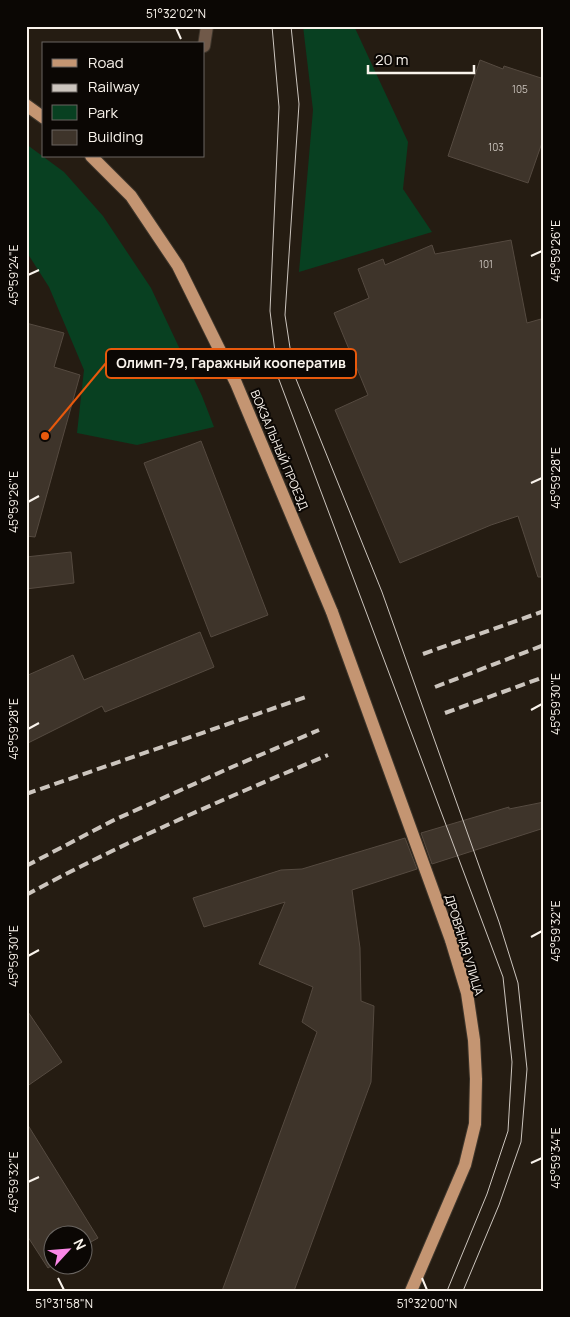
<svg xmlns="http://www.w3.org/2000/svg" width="570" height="1317" font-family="Manrope,sans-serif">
<rect width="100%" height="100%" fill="#251c12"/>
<!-- green -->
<g fill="#084021">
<path d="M303,26H354L408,142L403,189L432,232L299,272L313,110Z"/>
<path d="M26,144L64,172L103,216L151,288L202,396L214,427L137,445L77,433L84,370L49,287L26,251Z"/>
</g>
<!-- building -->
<g fill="#3e342a" stroke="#554a40">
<path d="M480,60L503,69L504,66L544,79V137L528,183L448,156Z"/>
<path d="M511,240L527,323L541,319L544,339V577H538L518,516L491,525L400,563L335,410L368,395L334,313L369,298L358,269L383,259L385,265L432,245L435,254Z"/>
<path d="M26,323L64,333L54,367L80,375L35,537L26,536Z"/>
<path d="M201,441L268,615L211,637L144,463Z"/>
<path d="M71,552L74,583L26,589V557Z"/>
<path d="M200,632L214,667L105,712L102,706L26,744V676L73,655L84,680Z"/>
<path d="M544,802V828L432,864L421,833L509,807V809Z"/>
<path d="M405,838L417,869L352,890L360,948L361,1001L374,1006L371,1082L294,1291H222L317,1032L302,1022L313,987L259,964L285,902L204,927L193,898L281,870L302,869Z"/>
<path d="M26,1009L62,1062L26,1087Z"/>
<path d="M26,1122L98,1238L82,1247V1234H52V1264H54L48,1268L26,1234Z"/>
</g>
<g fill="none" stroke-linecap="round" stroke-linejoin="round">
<defs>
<path id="minor" d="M204,46L207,26"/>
<g id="major">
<path d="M26,105L44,118"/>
<path d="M91,156L131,196L178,266L236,383L332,612"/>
<path d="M411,1291L465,1165L475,1124L476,1079L474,1040L467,993L451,940"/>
</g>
</defs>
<!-- minor casing -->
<use href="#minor" stroke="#3e362c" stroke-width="14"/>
<!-- major casing -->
<use href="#major" stroke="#3e362c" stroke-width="14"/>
<!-- minor -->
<use href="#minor" stroke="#705949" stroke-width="12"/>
<!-- major -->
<use href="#major" stroke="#c49572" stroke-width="12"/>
<!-- tram -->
<g stroke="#ccc5be" stroke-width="1">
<path d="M272,26L279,107L270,311L278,377L503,977L512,1062L508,1131L487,1194L447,1291"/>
<path d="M291,26L299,104L285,315L294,374L382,592L499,922L518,983L527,1069L521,1142L499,1205L463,1291"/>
</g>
<!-- rail -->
<g stroke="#ccc5be" stroke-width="4" stroke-dasharray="10 5" stroke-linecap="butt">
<path d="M423,654L544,611"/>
<path d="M435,687L544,645"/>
<path d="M445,713L544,677"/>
<path d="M26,794L306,697"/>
<path d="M26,866L114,820L232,767L319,730"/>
<path d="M26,895C124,842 226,798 328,755"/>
</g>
<defs>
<path id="major-bridge" d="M332,612L451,940"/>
</defs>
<!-- major-bridge casing -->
<use href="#major-bridge" stroke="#3e362c" stroke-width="14" stroke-linecap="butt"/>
<!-- major-bridge -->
<use href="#major-bridge" stroke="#c49572" stroke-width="12"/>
</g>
<!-- ticks -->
<path fill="none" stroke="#f9f3ec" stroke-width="2" d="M176,28L181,39M531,256L542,251M28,275L39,270M531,483L542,478M28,502L39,496M531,710L542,704M28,729L39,723M531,937L542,931M28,956L39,950M531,1163L542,1158M28,1182L39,1177M58,1278L64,1290M422,1278L427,1290"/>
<g text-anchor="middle" stroke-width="4" stroke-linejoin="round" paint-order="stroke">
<!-- number labels -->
<g font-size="10" fill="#cac3bc">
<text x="520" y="93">105</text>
<text x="496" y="151">103</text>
<text x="486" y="268">101</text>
</g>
<!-- street labels -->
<g font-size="12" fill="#f9f3ec" stroke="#0b0704">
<text transform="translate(279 450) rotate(67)" y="4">ВОКЗАЛЬНЫЙ ПРОЕЗД</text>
<text transform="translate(464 945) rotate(73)" y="4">ДРОВЯНАЯ УЛИЦА</text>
</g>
</g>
<!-- callouts -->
<path fill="none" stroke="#e8590c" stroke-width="2" d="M45 436L106 363"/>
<circle fill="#e8590c" stroke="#0b0704" stroke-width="2" cx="45" cy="436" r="5"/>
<rect fill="#0b0704" stroke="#e8590c" stroke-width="2" x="106" y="349" width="250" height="29" rx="5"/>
<g font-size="14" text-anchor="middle" font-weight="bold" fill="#f9f3ec">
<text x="231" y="368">Олимп-79, Гаражный кооператив</text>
</g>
<!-- border -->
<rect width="570" height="1317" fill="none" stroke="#0b0704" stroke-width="55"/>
<!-- legend -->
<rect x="42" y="42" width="162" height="115" fill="#0b0704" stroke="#6a6561"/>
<rect x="52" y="59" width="25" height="8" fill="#c49572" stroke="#6a6561"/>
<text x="88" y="68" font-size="15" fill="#f9f3ec">Road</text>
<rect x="52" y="84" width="25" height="8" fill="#ccc5be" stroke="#6a6561"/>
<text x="88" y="92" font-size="15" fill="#f9f3ec">Railway</text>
<rect x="52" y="105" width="25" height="15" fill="#084021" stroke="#6a6561"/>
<text x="88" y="118" font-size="15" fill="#f9f3ec">Park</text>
<rect x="52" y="130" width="25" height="15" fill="#3e342a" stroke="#6a6561"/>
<text x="88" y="142" font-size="15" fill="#f9f3ec">Building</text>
<!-- north arrow -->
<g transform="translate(68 1250) rotate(64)"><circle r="24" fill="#0b0704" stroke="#6a6561"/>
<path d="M0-4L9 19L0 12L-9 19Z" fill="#fa87e7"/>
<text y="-8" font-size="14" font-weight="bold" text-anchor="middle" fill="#f9f3ec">N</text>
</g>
<!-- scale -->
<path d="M368 65v8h106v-8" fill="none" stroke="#f9f3ec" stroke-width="2.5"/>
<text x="375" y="65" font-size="15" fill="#f9f3ec" stroke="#0b0704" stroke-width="4" paint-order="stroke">20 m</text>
<rect x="28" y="28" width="514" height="1262" fill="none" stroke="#f9f3ec" stroke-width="2"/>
<g font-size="12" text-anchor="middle" fill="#f9f3ec">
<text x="176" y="18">51°32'02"N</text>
<text transform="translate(556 251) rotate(-90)" y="4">45°59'26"E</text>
<text transform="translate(14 275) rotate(-90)" y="4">45°59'24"E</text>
<text transform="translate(556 478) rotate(-90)" y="4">45°59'28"E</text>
<text transform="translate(14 502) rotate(-90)" y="4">45°59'26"E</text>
<text transform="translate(556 704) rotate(-90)" y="4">45°59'30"E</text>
<text transform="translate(14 729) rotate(-90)" y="4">45°59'28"E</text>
<text transform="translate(556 931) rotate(-90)" y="4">45°59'32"E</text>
<text transform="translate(14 956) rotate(-90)" y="4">45°59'30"E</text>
<text transform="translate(556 1158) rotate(-90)" y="4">45°59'34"E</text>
<text transform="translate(14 1182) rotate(-90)" y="4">45°59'32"E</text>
<text x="64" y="1308">51°31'58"N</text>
<text x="427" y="1308">51°32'00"N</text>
</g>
</svg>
